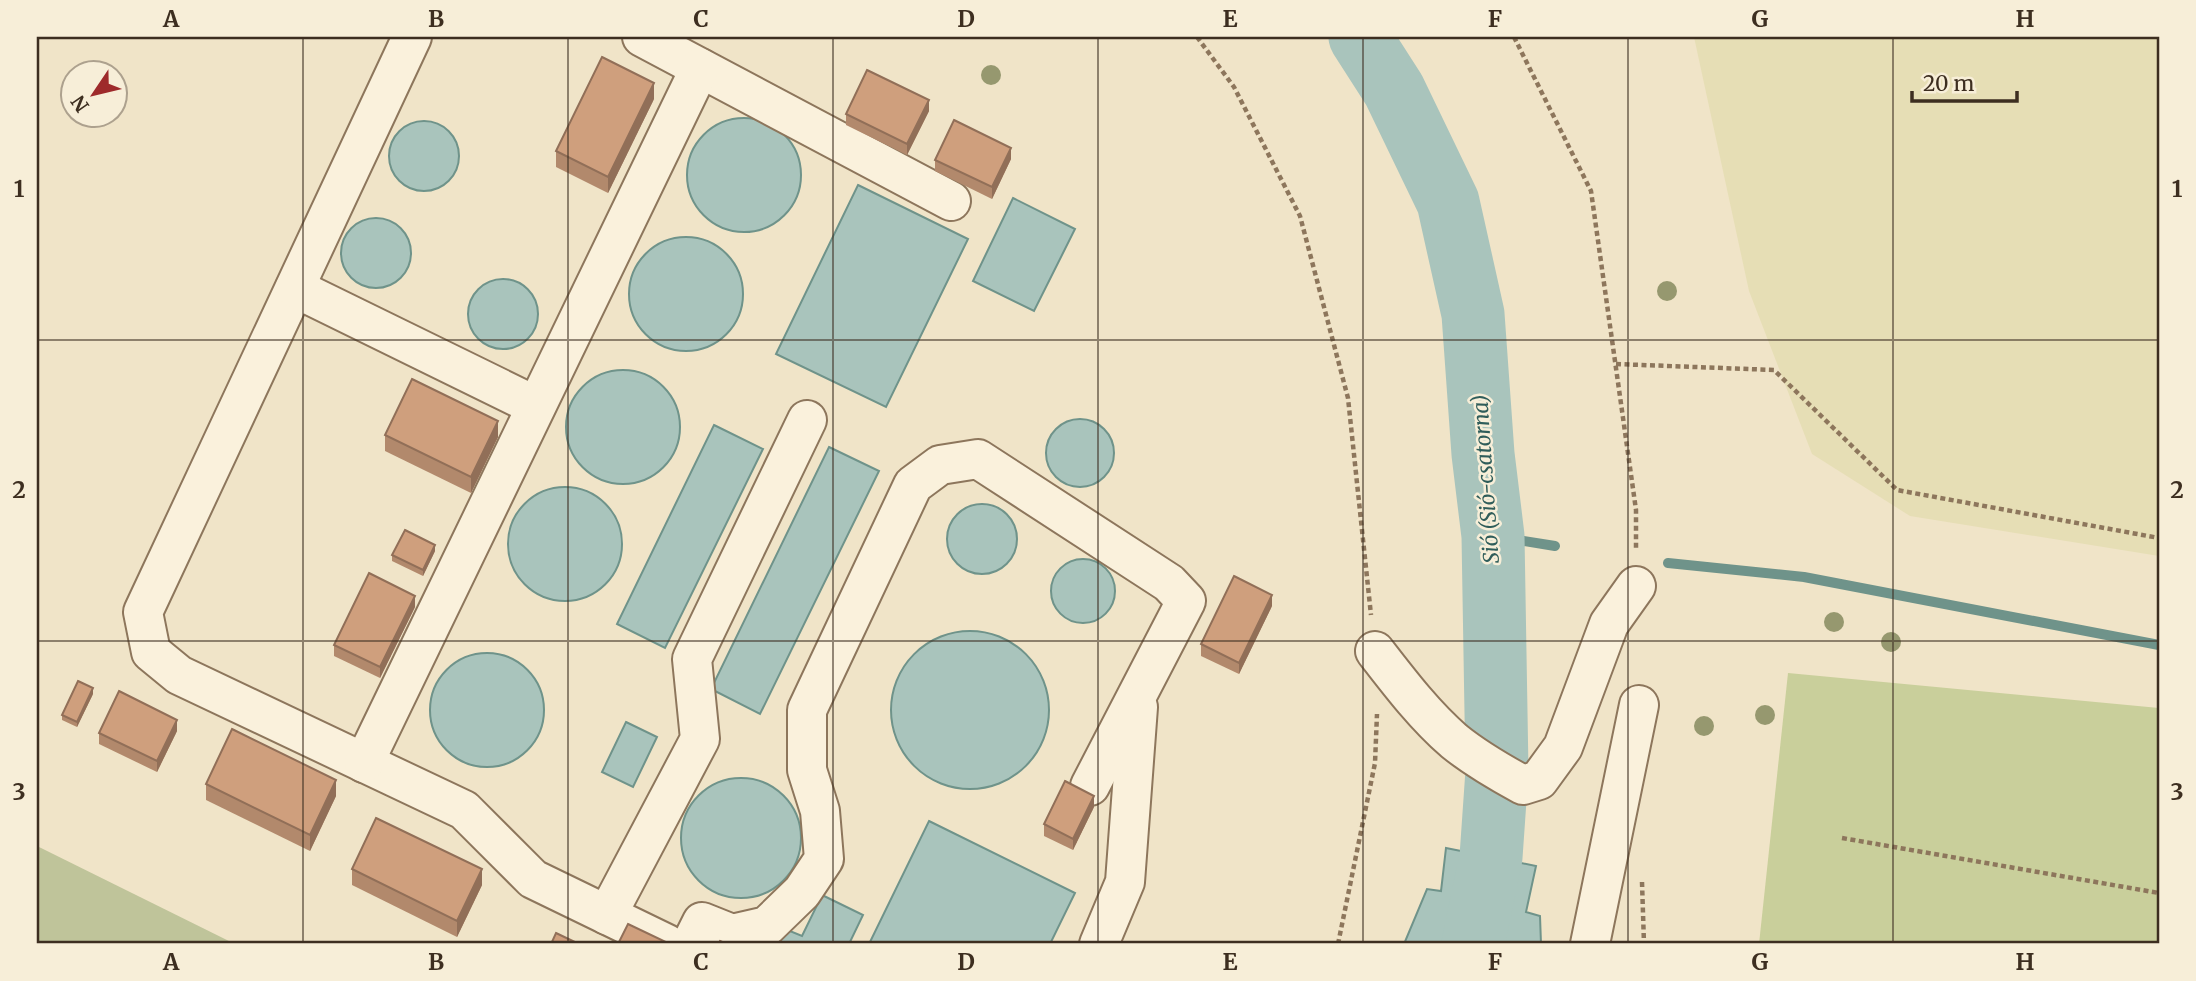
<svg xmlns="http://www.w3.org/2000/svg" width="2196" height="981" font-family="Merriweather,serif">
<rect width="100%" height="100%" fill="#f0e4c8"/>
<!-- farmland -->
<path fill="#e6deb5" d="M1694,37H2159V556L1910,516L1812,454L1749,291Z"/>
<!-- green -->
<path fill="#c9cf9b" d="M1788,673L2159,708V944H1759Z"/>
<!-- cemetery -->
<path fill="#bfc49a" d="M37,846L235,944H37Z"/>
<!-- water -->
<g fill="#a9c4bc" stroke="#6f938a" stroke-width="2">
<circle cx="744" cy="175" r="57"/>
<circle cx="424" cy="156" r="35"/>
<path d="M858,185L968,239L886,407L776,354Z"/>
<path d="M1013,198L1075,229L1034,311L973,281Z"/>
<circle cx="376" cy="253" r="35"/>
<circle cx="686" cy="294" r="57"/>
<circle cx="503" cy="314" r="35"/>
<circle cx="623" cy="427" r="57"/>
<circle cx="1080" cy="453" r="34"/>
<path d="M714,425L763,449L665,648L617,624Z"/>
<path d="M829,447L879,471L760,714L711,689Z"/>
<circle cx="565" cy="544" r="57"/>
<circle cx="982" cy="539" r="35"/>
<circle cx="1083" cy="591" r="32"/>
<circle cx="970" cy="710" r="79"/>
<circle cx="487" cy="710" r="57"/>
<path d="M626,722L657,737L633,787L602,772Z"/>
<circle cx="741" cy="838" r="60"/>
<path d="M929,821L1075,893L1050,944H869Z"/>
<path d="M1446,848L1536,866L1526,912L1540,916L1541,944H1404L1427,889L1441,891Z"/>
<path d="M822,895L863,915L849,944H777L785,929L802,936Z"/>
</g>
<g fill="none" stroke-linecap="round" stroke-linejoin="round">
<!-- stream -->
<g stroke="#6f938a" stroke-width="10">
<path d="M1493,536L1555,546"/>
<path d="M1668,563L1804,577L2159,645"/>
</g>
<!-- river -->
<path stroke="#a9c4bc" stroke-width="63" d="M1360,37L1394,90L1448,202L1473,314L1483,454L1493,536L1497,771L1491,857L1473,944"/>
<defs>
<g id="minor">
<path d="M412,37L143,612L151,652L179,675L464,810L533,879L667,944"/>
<path d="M642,37L951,201"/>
<path d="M295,288L536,406"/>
<path d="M1375,651C1399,682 1424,715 1454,741C1475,758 1499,772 1523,785L1539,780L1563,747L1609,624L1636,586"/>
<path d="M364,763L700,68"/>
<path d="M607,915L700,739L692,659L807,420"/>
<path d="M691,944L702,922L732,934L767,926L802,892L824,859L820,811L807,770V710L913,485L940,465L978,459L1169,583L1186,601L1090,786"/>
<path d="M1099,944L1125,882L1138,707"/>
<path d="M1590,944L1639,705"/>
</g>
</defs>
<!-- minor casing -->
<use href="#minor" stroke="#8d765c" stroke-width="42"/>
<!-- path -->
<g stroke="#8d765c" stroke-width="4.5" stroke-dasharray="5 3.5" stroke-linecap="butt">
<path d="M1197,37L1234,87L1300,216L1348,398L1371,615"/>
<path d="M1514,37L1591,191L1636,510V551"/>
<path d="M1616,364L1774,370L1897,490L2159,538"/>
<path d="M1842,838L2159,893"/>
<path d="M1642,882L1644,944"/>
<path d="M1338,944L1375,763L1377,714"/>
</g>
<!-- minor -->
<use href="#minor" stroke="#faf1dc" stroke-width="38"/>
</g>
<!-- trees -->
<g fill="#96986f">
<circle cx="991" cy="75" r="10"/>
<circle cx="1667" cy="291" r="10"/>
<circle cx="1834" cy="622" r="10"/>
<circle cx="1891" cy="642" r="10"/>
<circle cx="1765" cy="715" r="10"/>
<circle cx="1704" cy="726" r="10"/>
</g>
<!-- wall -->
<g fill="#b2896c">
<path d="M654,99L608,193L556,167V151Z"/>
<path d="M929,111L907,155L846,125V114Z"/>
<path d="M1011,159L992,199L935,171V160Z"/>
<path d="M385,435L498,437L471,493L385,451Z"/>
<path d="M435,551L423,576L392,561V555Z"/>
<path d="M1272,606L1239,674L1201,656V644Z"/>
<path d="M415,607L380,678L334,656V645Z"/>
<path d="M93,694L77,727L62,720V715Z"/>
<path d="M177,731L157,772L99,744V733Z"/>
<path d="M206,784L336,796L310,851L206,800Z"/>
<path d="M1094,807L1073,850L1044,836V824Z"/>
<path d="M352,869L482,885L457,937L352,885Z"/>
</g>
<!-- shaded-wall -->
<g fill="#916f58">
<path d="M654,83V99L608,193V177Z"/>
<path d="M929,100V111L907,155V144Z"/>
<path d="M1011,148V159L992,199V187Z"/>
<path d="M498,421V437L471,493V477Z"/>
<path d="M435,545V551L423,576V570Z"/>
<path d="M1272,595V606L1239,674V663Z"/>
<path d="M415,596V607L380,678V667Z"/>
<path d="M93,688V694L77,727V722Z"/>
<path d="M177,720V731L157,772V761Z"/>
<path d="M336,780V796L310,851V835Z"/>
<path d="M1094,796V807L1073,850V839Z"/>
<path d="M482,869V885L457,937V921Z"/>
</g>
<!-- building -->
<g fill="#cf9f7d" stroke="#916f58" stroke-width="2">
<path d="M602,57L654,83L608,177L556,151Z"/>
<path d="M867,70L929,100L907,144L846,114Z"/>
<path d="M954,120L1011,148L992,187L935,160Z"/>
<path d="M412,379L498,421L471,477L385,435Z"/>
<path d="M405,530L435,545L423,570L392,555Z"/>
<path d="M369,573L415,596L380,667L334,645Z"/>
<path d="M1234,576L1272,595L1239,663L1201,644Z"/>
<path d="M78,681L93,688L77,722L62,715Z"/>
<path d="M119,691L177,720L157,761L99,733Z"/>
<path d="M232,729L336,780L310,835L206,784Z"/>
<path d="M1065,781L1094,796L1073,839L1044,824Z"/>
<path d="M376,818L482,869L457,921L352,869Z"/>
<path d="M628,924L668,943L667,944H618Z"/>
<path d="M556,933L579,944H551Z"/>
<path d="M720,941L727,944H718Z"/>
</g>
<!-- grid -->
<path fill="none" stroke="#3d2e20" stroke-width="2" stroke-opacity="0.55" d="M303,37V944M568,37V944M833,37V944M1098,37V944M1363,37V944M1628,37V944M1893,37V944M37,340H2159M37,641H2159"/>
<g text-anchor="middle" stroke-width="5" stroke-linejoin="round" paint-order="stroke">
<!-- water labels -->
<g font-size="21" font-style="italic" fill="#2f5d5a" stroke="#f7eed8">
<text transform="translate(1486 479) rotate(-94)" y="7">Sió (Sió-csatorna)</text>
</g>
</g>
<!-- border -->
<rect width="2196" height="981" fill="none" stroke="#f7eed8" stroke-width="77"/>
<!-- north arrow -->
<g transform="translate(94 94) rotate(235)"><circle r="33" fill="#f7eed8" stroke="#ada18e" stroke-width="2"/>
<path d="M0-5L12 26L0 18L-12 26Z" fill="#9e2a2b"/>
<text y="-10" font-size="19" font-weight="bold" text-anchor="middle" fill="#3d2e20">N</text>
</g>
<!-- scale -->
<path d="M1912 91v10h105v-10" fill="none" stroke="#3d2e20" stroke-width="3.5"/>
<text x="1923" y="91" font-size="21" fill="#3d2e20" stroke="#f7eed8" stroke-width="5" paint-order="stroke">20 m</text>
<rect x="38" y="38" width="2120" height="904" fill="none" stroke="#3d2e20" stroke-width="2.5"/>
<g font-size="23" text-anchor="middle" font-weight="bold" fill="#3d2e20">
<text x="171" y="27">A</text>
<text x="436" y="27">B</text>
<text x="701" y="27">C</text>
<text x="966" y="27">D</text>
<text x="1230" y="27">E</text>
<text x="1495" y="27">F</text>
<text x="1760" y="27">G</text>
<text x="2025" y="27">H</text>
<text x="19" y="197">1</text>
<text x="2177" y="197">1</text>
<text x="19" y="498">2</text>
<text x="2177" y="498">2</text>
<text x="19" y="800">3</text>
<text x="2177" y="800">3</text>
<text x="171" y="970">A</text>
<text x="436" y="970">B</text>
<text x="701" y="970">C</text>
<text x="966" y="970">D</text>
<text x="1230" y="970">E</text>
<text x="1495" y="970">F</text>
<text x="1760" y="970">G</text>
<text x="2025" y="970">H</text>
</g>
</svg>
